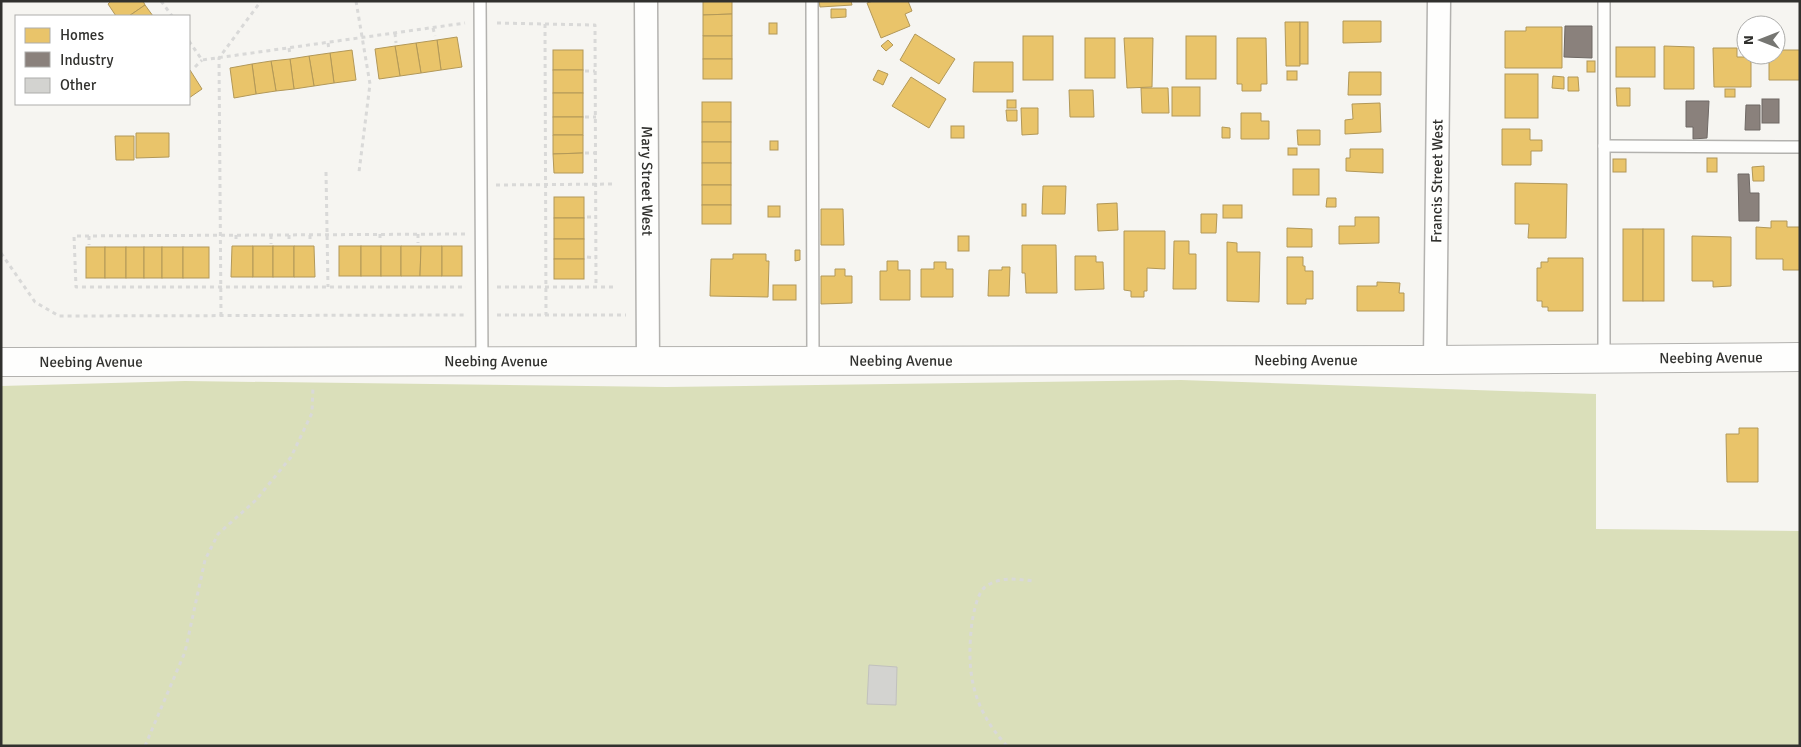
<svg xmlns="http://www.w3.org/2000/svg" width="1801" height="747" font-family="Signika,sans-serif">
<rect width="100%" height="100%" fill="#f6f5f1"/>
<!-- green -->
<path fill="#dadfba" d="M1181,380L1596,394V529L1800,531V746H1V386L185,381L666,387Z"/>
<!-- homes -->
<g fill="#e9c46a" stroke="#b29858">
<path d="M111,1H143L145,5L129,16H116L108,4Z"/>
<path d="M703,1H732V14L703,15Z"/>
<path d="M819,1H851L852,5L820,7Z"/>
<path d="M873,1H908L912,11L905,14L910,26L881,38L867,3Z"/>
<path d="M145,5L153,16H129Z"/>
<path d="M831,9H846V17L831,18Z"/>
<path d="M732,14V36H703V15Z"/>
<path d="M1343,21H1381V42L1343,43Z"/>
<path d="M1285,22H1300V66H1286Z"/>
<rect x="1300" y="22" width="8" height="42"/>
<rect x="769" y="23" width="8" height="11"/>
<path d="M1526,27H1562V68H1505V31H1526Z"/>
<path d="M915,34L955,59L939,84L900,60Z"/>
<rect x="703" y="36" width="29" height="23"/>
<rect x="1023" y="36" width="30" height="44"/>
<rect x="1186" y="36" width="30" height="43"/>
<path d="M457,37L462,67L441,70L437,40Z"/>
<rect x="1085" y="38" width="30" height="40"/>
<path d="M1124,38H1153L1152,87L1127,88Z"/>
<path d="M1237,38H1266L1267,84H1261V91H1242V84H1237Z"/>
<path d="M437,40L441,70L421,73L416,43Z"/>
<path d="M888,40L893,45L886,51L881,46Z"/>
<path d="M416,43L421,73L400,76L395,46Z"/>
<path d="M395,46L400,76L379,79L375,49Z"/>
<path d="M1664,46L1694,47V89H1664Z"/>
<rect x="1616" y="47" width="39" height="30"/>
<path d="M1713,48H1737V57H1751V87H1714Z"/>
<path d="M352,50L356,80L334,83L330,53Z"/>
<rect x="553" y="50" width="30" height="20"/>
<path d="M1776,50H1800V80H1769V55H1776Z"/>
<path d="M330,53L334,83L314,86L309,56Z"/>
<path d="M309,56L314,86L294,89L290,59Z"/>
<path d="M290,59L294,89L276,91L271,61Z"/>
<rect x="703" y="59" width="29" height="20"/>
<path d="M271,61L276,91L256,94L252,64Z"/>
<rect x="1587" y="61" width="8" height="11"/>
<path d="M974,62H1013V92H973Z"/>
<path d="M252,64L256,94L234,98L230,68Z"/>
<path d="M190,70L202,89L189,98V71Z"/>
<rect x="553" y="70" width="30" height="23"/>
<path d="M878,70L888,74L883,85L873,80Z"/>
<rect x="1287" y="71" width="10" height="9"/>
<path d="M1349,72H1381V95H1348Z"/>
<rect x="1505" y="74" width="33" height="44"/>
<path d="M1553,76L1564,77V89L1552,88Z"/>
<path d="M911,77L946,99L929,128L892,106Z"/>
<path d="M1568,77H1578L1579,91H1568Z"/>
<rect x="1172" y="87" width="28" height="29"/>
<path d="M1141,88H1168L1169,113H1142Z"/>
<path d="M1616,88H1630V106H1617Z"/>
<rect x="1725" y="89" width="10" height="8"/>
<path d="M1069,90H1093L1094,117H1070Z"/>
<rect x="553" y="93" width="30" height="24"/>
<rect x="1007" y="100" width="9" height="8"/>
<rect x="702" y="102" width="29" height="20"/>
<path d="M1380,103L1381,132L1345,134V120L1353,119L1352,104Z"/>
<path d="M1021,108H1038V134L1022,135Z"/>
<path d="M1006,110H1017V121H1007Z"/>
<path d="M1241,113H1261V121H1269V139H1241Z"/>
<rect x="553" y="117" width="30" height="18"/>
<rect x="702" y="122" width="29" height="20"/>
<rect x="951" y="126" width="13" height="12"/>
<path d="M1222,127L1230,128V138H1222Z"/>
<path d="M1502,129H1530V140H1542V151H1531V165H1502Z"/>
<path d="M1297,130H1320V145H1298Z"/>
<path d="M136,133H169V157L136,158Z"/>
<path d="M553,135H583V153L553,154Z"/>
<path d="M115,136H134V160H116Z"/>
<rect x="770" y="141" width="8" height="9"/>
<rect x="702" y="142" width="29" height="21"/>
<rect x="1288" y="148" width="9" height="7"/>
<path d="M1350,149H1383V173L1346,171V158H1350Z"/>
<path d="M583,153V173H554L553,154Z"/>
<rect x="1707" y="158" width="10" height="14"/>
<rect x="1613" y="159" width="13" height="13"/>
<rect x="702" y="163" width="29" height="22"/>
<path d="M1764,166V181H1753L1752,167Z"/>
<rect x="1293" y="169" width="26" height="26"/>
<path d="M1515,183L1567,184L1566,238H1528L1529,224H1515Z"/>
<rect x="702" y="185" width="29" height="20"/>
<path d="M1043,186H1066L1065,214H1042Z"/>
<rect x="554" y="197" width="30" height="21"/>
<path d="M1327,198H1336V207H1326Z"/>
<path d="M1117,203L1118,230L1098,231L1097,204Z"/>
<rect x="1022" y="204" width="4" height="12"/>
<rect x="702" y="205" width="29" height="19"/>
<rect x="1223" y="205" width="19" height="13"/>
<rect x="768" y="206" width="12" height="11"/>
<path d="M821,209H843L844,245H821Z"/>
<path d="M1201,214H1217L1216,233H1201Z"/>
<path d="M1355,217H1379V243L1339,244V226H1355Z"/>
<rect x="554" y="218" width="30" height="21"/>
<path d="M1771,221H1787V227H1800V270H1783V259H1756V227L1771,228Z"/>
<path d="M1287,228L1312,229V247H1287Z"/>
<rect x="1623" y="229" width="20" height="72"/>
<rect x="1643" y="229" width="21" height="72"/>
<path d="M1124,231H1165V269L1147,268V291H1144V297H1131V291L1124,290Z"/>
<rect x="958" y="236" width="11" height="15"/>
<path d="M1692,236L1731,237V286L1713,287V281H1692Z"/>
<rect x="554" y="239" width="30" height="20"/>
<path d="M1174,241H1189V254H1196V289H1173Z"/>
<path d="M1227,242L1237,243V252H1260L1259,302L1227,301Z"/>
<path d="M1022,245H1056L1057,293H1026L1025,273H1022Z"/>
<path d="M232,246H253V277H231Z"/>
<rect x="253" y="246" width="20" height="31"/>
<rect x="273" y="246" width="21" height="31"/>
<path d="M294,246H314L315,277H294Z"/>
<rect x="339" y="246" width="22" height="30"/>
<rect x="361" y="246" width="20" height="30"/>
<rect x="381" y="246" width="20" height="30"/>
<path d="M401,246H421L420,276H401Z"/>
<path d="M421,246H442V276H420Z"/>
<rect x="442" y="246" width="20" height="30"/>
<rect x="86" y="247" width="19" height="31"/>
<rect x="105" y="247" width="21" height="31"/>
<rect x="126" y="247" width="18" height="31"/>
<rect x="144" y="247" width="18" height="31"/>
<rect x="162" y="247" width="21" height="31"/>
<rect x="183" y="247" width="26" height="31"/>
<path d="M795,250H800V260L795,261Z"/>
<path d="M733,254H766V261H769L768,297L710,296L711,259H733Z"/>
<path d="M1075,256H1096V262H1103L1104,289L1075,290Z"/>
<path d="M1287,257H1303V266H1305V271H1313V299H1306V304H1287Z"/>
<path d="M1548,258H1583V311H1548V307H1542V301H1537V268H1541V262H1548Z"/>
<rect x="554" y="259" width="30" height="20"/>
<path d="M887,261H898V270H910V300H880V271H887Z"/>
<path d="M934,262H946V269H953V297H921V269H934Z"/>
<path d="M1002,267H1010L1009,296H988L989,270H1002Z"/>
<path d="M835,269H845V276H852V303L821,304V276H835Z"/>
<path d="M1377,282L1400,283L1399,293H1404V311H1357V286H1377Z"/>
<rect x="773" y="285" width="23" height="15"/>
<path d="M1739,428H1758V482H1727L1726,434H1739Z"/>
</g>
<!-- industry -->
<g fill="#8a817c" stroke="#6f6965">
<path d="M1565,26H1592V58L1564,57Z"/>
<rect x="1762" y="99" width="17" height="24"/>
<path d="M1686,101H1709L1707,138L1693,139V127H1686Z"/>
<path d="M1746,105H1760V130H1745Z"/>
<path d="M1738,174H1749L1750,193H1759V221H1739Z"/>
</g>
<!-- building -->
<path fill="#d3d3d0" stroke="#c1c1be" d="M869,665L897,667L896,705L867,704Z"/>
<g fill="none" stroke-linecap="round" stroke-linejoin="round">
<defs>
<g id="lane">
<path d="M480,1L482,361"/>
<path d="M812,1L813,361"/>
<path d="M1604,146L1800,147"/>
<path d="M1604,358V1"/>
</g>
<g id="street">
<path id="s1" d="M646,1L648,362"/>
<path id="s2" d="M1435,360L1439,1"/>
</g>
<g id="secondary">
<path id="s3" d="M1,362L1435,360L1800,357"/>
</g>
</defs>
<!-- lane casing -->
<use href="#lane" stroke="#b3b2af" stroke-width="14"/>
<!-- street casing -->
<use href="#street" stroke="#b3b2af" stroke-width="25"/>
<!-- secondary casing -->
<use href="#secondary" stroke="#b3b2af" stroke-width="30"/>
<!-- path -->
<g stroke="#d9d9d8" stroke-width="3" stroke-dasharray="4 4" stroke-linecap="butt">
<path d="M161,1L172,16"/>
<path d="M356,1L370,84L359,172"/>
<path d="M497,23L595,25L596,286"/>
<path d="M545,24L546,315"/>
<path d="M433,28L435,36"/>
<path d="M395,33L396,43"/>
<path d="M189,41L202,60L465,23"/>
<path d="M328,43L329,50"/>
<path d="M289,48L290,55"/>
<path d="M195,67L202,60"/>
<path d="M585,71H595"/>
<path d="M585,117H596"/>
<path d="M585,153H596"/>
<path d="M326,172L328,287"/>
<path d="M496,185L616,184"/>
<path d="M587,217H596"/>
<path d="M380,234V242"/>
<path d="M418,234V243"/>
<path d="M465,234L74,236L76,287H466"/>
<path d="M236,235V243"/>
<path d="M271,235V244"/>
<path d="M289,235V243"/>
<path d="M310,235V243"/>
<path d="M89,236V245"/>
<path d="M1,253L35,302L59,316L466,315"/>
<path d="M587,257L596,258"/>
<path d="M497,287H616"/>
<path d="M497,315H626"/>
<path d="M221,316L219,58L261,1"/>
<path d="M145,746L185,652L205,560L218,534L256,500L291,457L312,413L313,386"/>
<path d="M1007,746C972,708 966,672 972,622C974,612 977,594 985,587C1000,576 1016,579 1033,581"/>
</g>
<!-- lane -->
<use href="#lane" stroke="#fefefd" stroke-width="11"/>
<!-- street -->
<use href="#street" stroke="#fefefd" stroke-width="22"/>
<!-- secondary -->
<use href="#secondary" stroke="#fefefd" stroke-width="28"/>
</g>
<g text-anchor="middle" stroke-width="5" stroke-linejoin="round" paint-order="stroke">
<!-- street labels -->
<g font-size="15" fill="#31312e" stroke="#fff">
<text dy="5" stroke="none"><textPath href="#s2" startOffset="179">Francis Street West</textPath></text>
<text dy="5" stroke="none"><textPath href="#s1" startOffset="180">Mary Street West</textPath></text>
<text dy="5" stroke="none"><textPath href="#s3" startOffset="1710">Neebing Avenue</textPath></text>
<text dy="5" stroke="none"><textPath href="#s3" startOffset="1305">Neebing Avenue</textPath></text>
<text dy="5" stroke="none"><textPath href="#s3" startOffset="90">Neebing Avenue</textPath></text>
<text dy="5" stroke="none"><textPath href="#s3" startOffset="495">Neebing Avenue</textPath></text>
<text dy="5" stroke="none"><textPath href="#s3" startOffset="900">Neebing Avenue</textPath></text>
</g>
</g>
<!-- border -->
<rect width="1801" height="747" fill="none" stroke="#31312e" stroke-width="5"/>
<!-- legend -->
<rect x="15" y="15" width="175" height="90" fill="#ffffff" stroke="#adadab"/>
<rect x="25" y="28" width="25" height="15" fill="#e9c46a" stroke="#adadab"/>
<text x="60" y="40" font-size="15" fill="#31312e">Homes</text>
<rect x="25" y="52" width="25" height="15" fill="#8a817c" stroke="#adadab"/>
<text x="60" y="65" font-size="15" fill="#31312e">Industry</text>
<rect x="25" y="78" width="25" height="15" fill="#d3d3d0" stroke="#adadab"/>
<text x="60" y="90" font-size="15" fill="#31312e">Other</text>
<!-- north arrow -->
<g transform="translate(1761 40) rotate(270)"><circle r="24" fill="#ffffff" stroke="#adadab"/>
<path d="M0-4L9 19L0 12L-9 19Z" fill="#767672"/>
<text y="-8" font-size="14" font-weight="bold" text-anchor="middle" fill="#31312e">N</text>
</g>
</svg>
